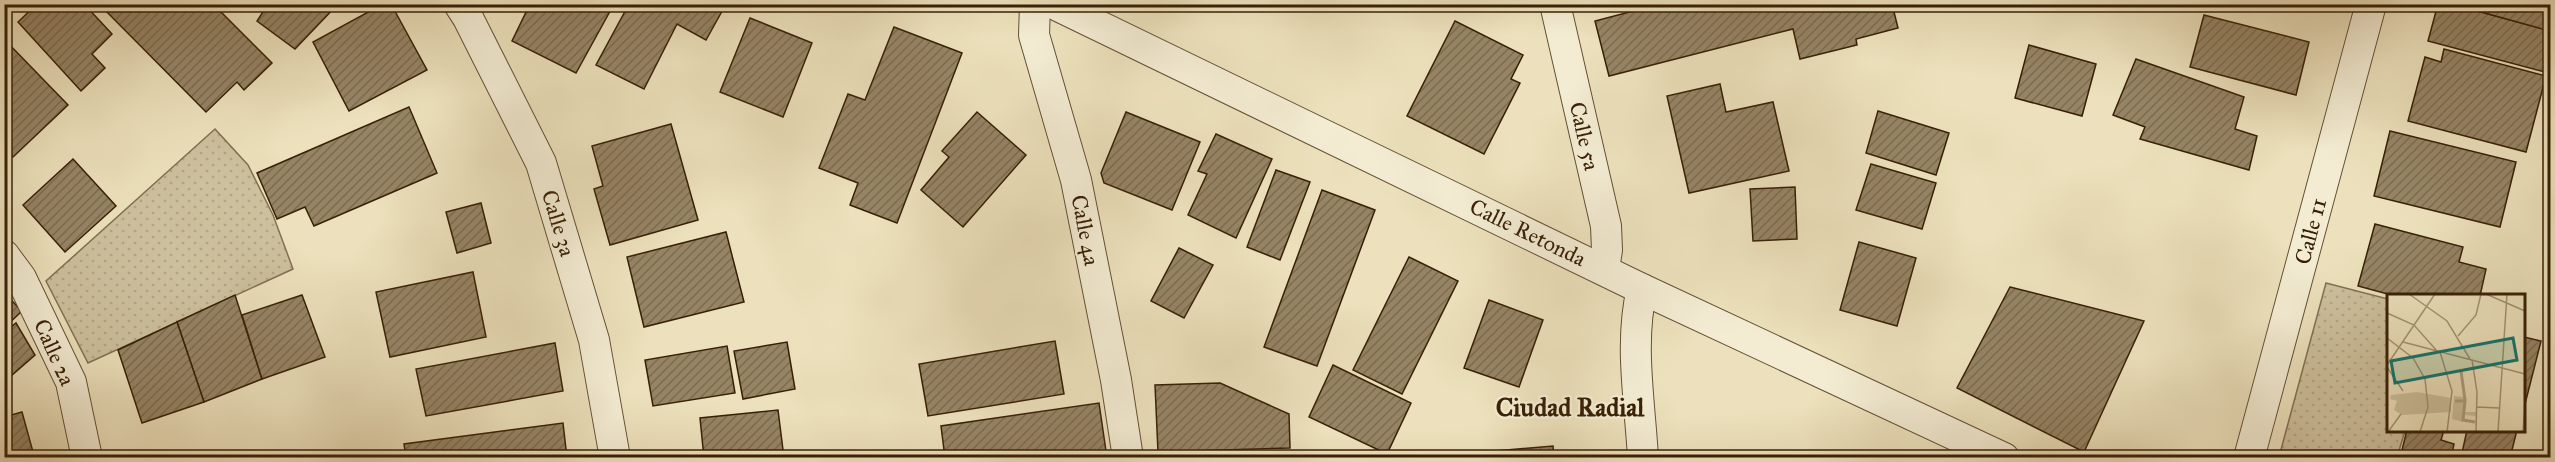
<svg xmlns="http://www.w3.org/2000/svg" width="2555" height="462" font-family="'IM FELL Great Primer',serif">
<defs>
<pattern id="grass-dots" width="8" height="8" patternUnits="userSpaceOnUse" patternTransform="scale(1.5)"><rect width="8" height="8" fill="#cdc09d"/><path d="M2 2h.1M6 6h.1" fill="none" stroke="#b1a586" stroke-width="1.8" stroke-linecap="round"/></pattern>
<pattern id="building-hatch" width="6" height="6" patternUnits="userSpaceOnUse" patternTransform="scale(1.5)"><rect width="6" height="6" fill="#968465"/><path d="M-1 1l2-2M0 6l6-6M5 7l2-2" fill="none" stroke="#7b6c51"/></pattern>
</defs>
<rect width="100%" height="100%" fill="#ece1bc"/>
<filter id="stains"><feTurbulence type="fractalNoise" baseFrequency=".00333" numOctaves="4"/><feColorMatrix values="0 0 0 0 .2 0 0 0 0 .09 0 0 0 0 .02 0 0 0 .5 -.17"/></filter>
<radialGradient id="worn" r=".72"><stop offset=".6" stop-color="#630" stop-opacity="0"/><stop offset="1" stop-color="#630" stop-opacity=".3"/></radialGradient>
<!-- grass -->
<g fill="url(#grass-dots)" stroke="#827052" stroke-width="1.5">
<path d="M215,129L248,165L273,215L293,269L88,363L46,281Z"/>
<path d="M2326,283L2388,299V430L2405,431L2397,457H2279Z"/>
</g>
<!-- building -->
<g fill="url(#building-hatch)" stroke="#382006" stroke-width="1.5">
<path d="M37,4H84L112,34L92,54L105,68L81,91L18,22Z"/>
<path d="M99,4H213L272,63L244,90L237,82L206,112Z"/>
<path d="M268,4H338L295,49L257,21Z"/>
<path d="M383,4H391L427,70L349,111L313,42Z"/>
<path d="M530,4H614L576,73L512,41Z"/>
<path d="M629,4H726L706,40L677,24L644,89L596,65Z"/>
<path d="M1660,4H1892L1898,28L1856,39L1857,45L1800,59L1793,29L1609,76L1595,21Z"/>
<path d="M2438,4H2452L2550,31V51L2545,72L2428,41Z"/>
<path d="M2452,4H2550V31Z"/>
<path d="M2204,15L2309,42L2296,95L2190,67Z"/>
<path d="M750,18L812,43L783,117L720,92Z"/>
<path d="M1455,21L1523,55L1511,79L1520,83L1484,154L1407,116Z"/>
<path d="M894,27L962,53L897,223L850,205L858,183L819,168L848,94L865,100Z"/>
<path d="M4,39L68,105L13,157L4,148Z"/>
<path d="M2029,45L2096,64L2082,116L2015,98Z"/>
<path d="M2444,49L2546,76L2526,152L2408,121L2425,57L2441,62Z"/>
<path d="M2136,59L2244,97L2235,129L2257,136L2249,170L2140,139L2145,127L2113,115Z"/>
<path d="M1720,84L1726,112L1773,102L1789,171L1689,193L1667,96Z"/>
<path d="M409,107L437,173L314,226L305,207L277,219L257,173Z"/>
<path d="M1878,111L1949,133L1936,175L1866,153Z"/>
<path d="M977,112L1026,155L963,227L921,190L949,157L942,151Z"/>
<path d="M1126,112L1200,142L1172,210L1104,183L1101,173Z"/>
<path d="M671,124L698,220L610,245L594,189L603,186L592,146Z"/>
<path d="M2390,131L2516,162L2500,227L2374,196Z"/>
<path d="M1216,134L1272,159L1236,238L1188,215L1207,174L1198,171Z"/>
<path d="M73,159L116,206L65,252L23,205Z"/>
<path d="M1871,164L1936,183L1922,229L1856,210Z"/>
<path d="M1276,170L1310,182L1280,260L1247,247Z"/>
<path d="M1795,187L1797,239L1753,241L1750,189Z"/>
<path d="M1322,190L1375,210L1317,366L1264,347Z"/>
<path d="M481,203L491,243L457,253L446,212Z"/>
<path d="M2375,224L2463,247L2459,262L2486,269L2480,296H2395L2358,286Z"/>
<path d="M726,232L744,302L644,327L627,257Z"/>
<path d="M1859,242L1916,258L1897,326L1840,310Z"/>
<path d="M1179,248L1213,265L1184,318L1151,301Z"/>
<path d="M1409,257L1458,281L1402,394L1353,370Z"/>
<path d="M473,272L486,337L390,357L376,292Z"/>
<path d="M2010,287L2144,321L2084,452L1957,388Z"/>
<path d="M4,293L22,311L4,328Z"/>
<path d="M235,295L262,379L204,402L177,322Z"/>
<path d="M302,295L325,357L262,379L242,315Z"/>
<path d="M1489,300L1543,320L1519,387L1464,368Z"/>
<path d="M177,322L204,402L142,423L118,350Z"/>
<path d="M16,323L35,355L4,382V333Z"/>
<path d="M2524,337L2541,341L2524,408Z"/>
<path d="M1055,341L1064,394L928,416L919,364Z"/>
<path d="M787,342L795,389L743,399L734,351Z"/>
<path d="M555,343L563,391L426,416L416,369Z"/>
<path d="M727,346L735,393L653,406L645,360Z"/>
<path d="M1333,365L1411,403L1387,454L1309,417Z"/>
<path d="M1220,383L1289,414L1290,448L1158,452L1155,385Z"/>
<path d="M1099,403L1107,458H945L941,426Z"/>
<path d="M778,410L784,458H704L700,418Z"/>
<path d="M22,412L33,452L14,458H4V417Z"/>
<path d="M563,423L567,458H406L404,444Z"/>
<path d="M2407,430H2444L2441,440L2454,444L2451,458H2400Z"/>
<path d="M2467,430H2517L2510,458H2480L2462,453Z"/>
<path d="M1553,446L1554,458H1472V453Z"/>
<path d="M1289,453L1290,458H1188V456Z"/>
</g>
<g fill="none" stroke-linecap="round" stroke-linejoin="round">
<defs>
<g id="street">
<path d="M459,4L468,18L541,163L594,340L615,458"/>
<path d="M1035,4L1034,35L1076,180L1116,380L1128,458"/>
<path d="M1054,4L1642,289L2004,458"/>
<path d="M1555,4L1606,226L1607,250L1604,269"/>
<path d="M4,255L21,278L71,382L87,458"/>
<path d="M1642,289C1629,343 1640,402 1643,458"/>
<path d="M2249,458L2371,4"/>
</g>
</defs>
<!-- street casing -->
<use href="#street" stroke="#655034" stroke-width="32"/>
<!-- street -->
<use href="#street" stroke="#f3ecd3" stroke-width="30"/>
</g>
<g text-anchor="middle" stroke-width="4.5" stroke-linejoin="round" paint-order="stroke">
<!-- street labels -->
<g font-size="22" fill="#382006" stroke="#f3ecd3">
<text transform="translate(1585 136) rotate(77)" y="8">Calle 5a</text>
<text transform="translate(559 223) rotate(73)" y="8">Calle 3a</text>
<text transform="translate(1086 230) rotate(79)" y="8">Calle 4a</text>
<text transform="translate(2310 231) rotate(-75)" y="8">Calle 11</text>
<text transform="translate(1528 232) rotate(26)" y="8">Calle Retonda</text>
<text transform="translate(55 352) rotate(66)" y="8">Calle 2a</text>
</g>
<!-- quarter labels -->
<g font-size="26" font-weight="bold" fill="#382006" stroke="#f3ecd3">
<text x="1570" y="416">Ciudad Radial</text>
</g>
</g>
<!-- overview -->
<g transform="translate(2387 294)">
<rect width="138" height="138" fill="#ece1bc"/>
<path d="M67,102L78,103V118H89V122L78,121L76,128L65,125Z" fill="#cdc09d"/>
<path d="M30,98L64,104V118L15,121L7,116L10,107L3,105L4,101Z" fill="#cdc09d"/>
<path fill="none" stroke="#af9f7e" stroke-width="3" d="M74,77L78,106M68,107H78L76,126L88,128"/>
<path fill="none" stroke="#a49473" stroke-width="1.5" d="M22,0L60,27L83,65M99,0L138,17M0,19L27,31L50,57M71,42L89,21L94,0M0,44L26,64L38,85L41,113L33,138M16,48L138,80M53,58L65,97L60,138M85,66L90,98L89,138M0,71L48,0M0,73L16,97M90,113L112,114M1,138L14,120M111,138L120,0M136,138L138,107"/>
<path fill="#0f766e" fill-opacity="0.15" stroke="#0f766e" stroke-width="3" d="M126,44L130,66L8,89L4,67Z"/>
<rect width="138" height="138" fill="none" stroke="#382006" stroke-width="3"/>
</g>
<!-- margin -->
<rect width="2555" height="462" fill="none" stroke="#ece1bc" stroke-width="24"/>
<rect x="6" y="6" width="2543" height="450" fill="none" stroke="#382006" stroke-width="3"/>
<rect x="12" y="12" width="2531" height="438" fill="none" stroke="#382006" stroke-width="1.5"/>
<rect width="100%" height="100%" filter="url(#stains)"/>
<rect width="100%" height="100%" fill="url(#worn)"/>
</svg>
